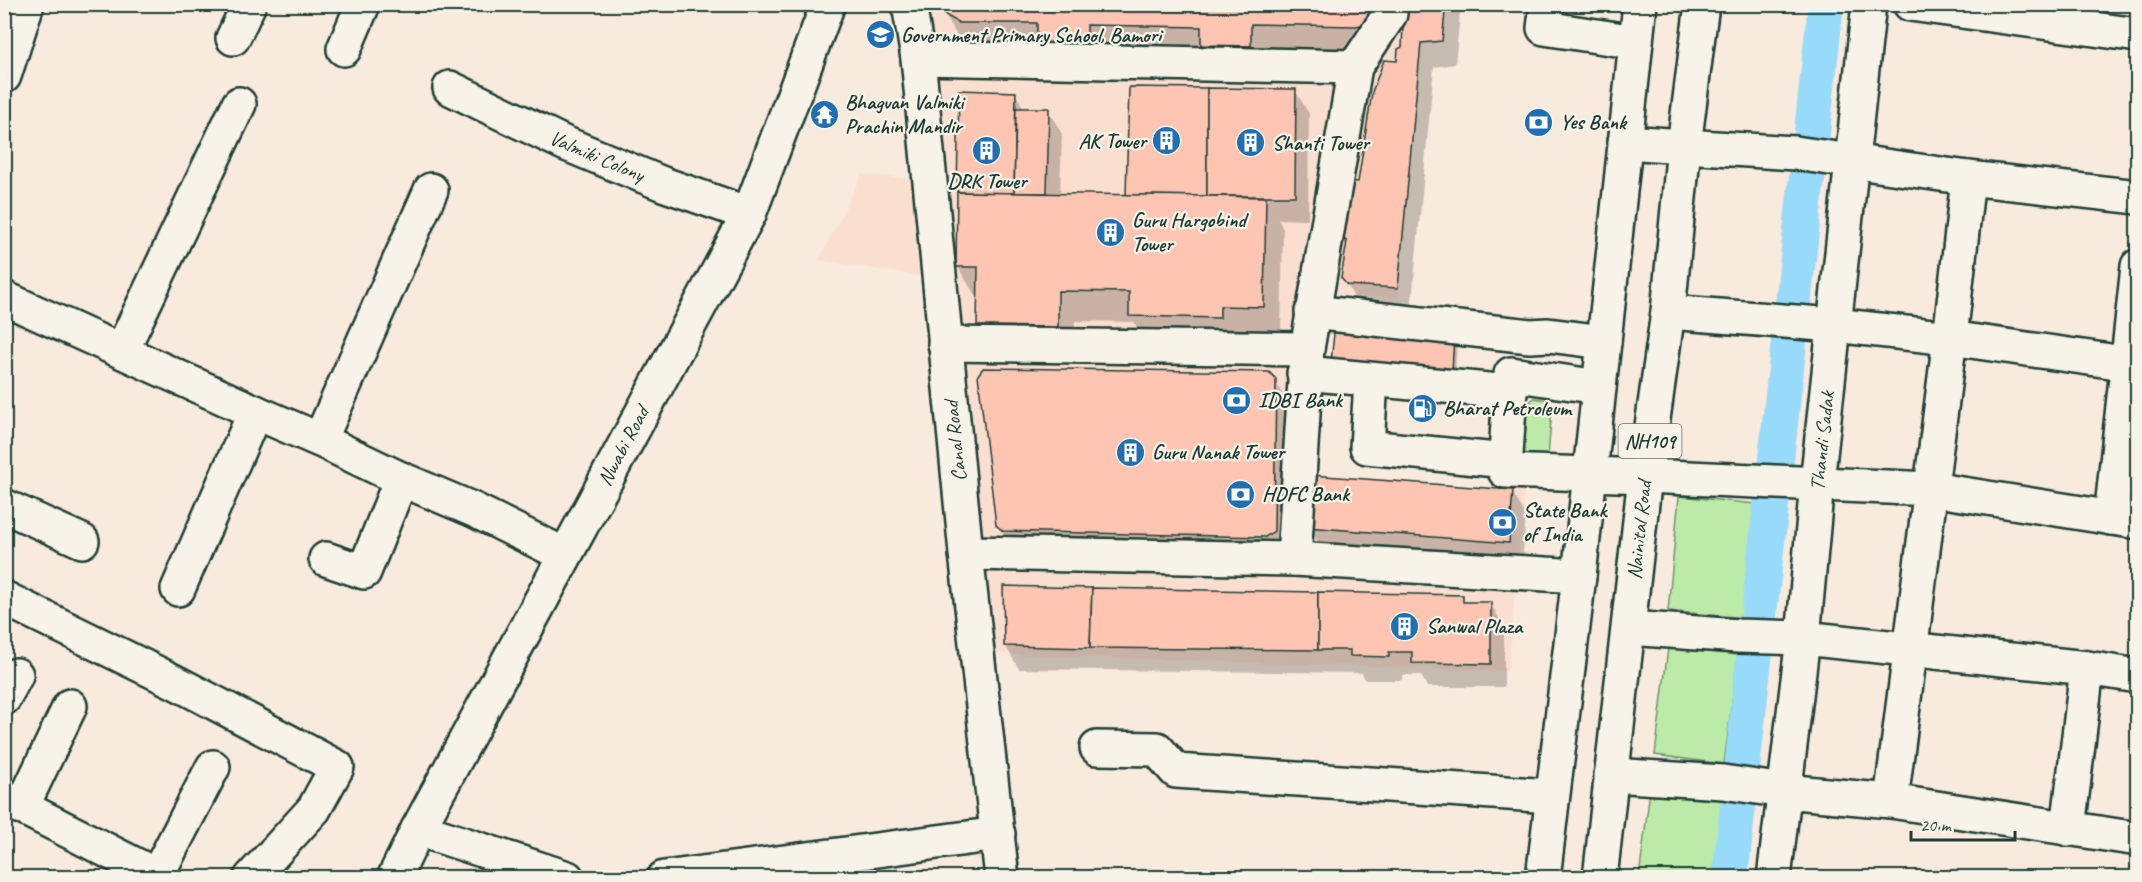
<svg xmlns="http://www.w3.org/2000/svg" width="2142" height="882" font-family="Caveat,sans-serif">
<rect width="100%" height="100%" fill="#f8eadd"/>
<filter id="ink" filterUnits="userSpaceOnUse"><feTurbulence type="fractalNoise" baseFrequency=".0167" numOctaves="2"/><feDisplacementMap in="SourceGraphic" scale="12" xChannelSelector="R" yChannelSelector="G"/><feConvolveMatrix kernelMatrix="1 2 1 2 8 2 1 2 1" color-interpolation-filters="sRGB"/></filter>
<g filter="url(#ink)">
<!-- built -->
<g fill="#fadfd0">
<path d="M924,5H1446L1442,41L1421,44L1398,298L1327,295L1311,474L1524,491L1508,671L988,654Z"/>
<path d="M862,174L918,180L924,277L819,260Z"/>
</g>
<!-- green -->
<g fill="#bceaa8" stroke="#6e946e" stroke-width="1.5">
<path d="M1534,398L1547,400L1552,408L1548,457L1521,456L1525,406Z"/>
<path d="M1679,496L1756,504L1745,618L1668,611Z"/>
<path d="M1668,648L1738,655L1724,764L1655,755Z"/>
<path d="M1650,790L1728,801L1718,877L1639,878Z"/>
</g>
<!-- shadow -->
<g fill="#0003">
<path d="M938,4H1394L1369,50L1264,47V70L974,46L958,37Z"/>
<path d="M1405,4H1461L1455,64L1434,67L1411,311L1357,302L1343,278L1347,248L1342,238L1403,49Z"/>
<path d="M1295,90L1309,114L1308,220L1278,219L1283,229L1281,337L1148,347L1134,322L1075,321V358L996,356L979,326V297H976L958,267L1015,93L1024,109L1048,110L1062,134L1060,195L1129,196Z"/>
<path d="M1457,343L1455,378L1336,368Z"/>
<path d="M1274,380L1288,404L1286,555L1012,549L998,525Z"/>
<path d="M1512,492L1526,515L1522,566L1323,551L1309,527Z"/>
<path d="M1462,597L1465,603L1491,604L1504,627V687H1427L1421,675H1402V680H1365L1362,673L1019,669L1005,645Z"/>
</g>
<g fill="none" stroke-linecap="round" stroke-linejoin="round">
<!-- canal -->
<path stroke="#98dafa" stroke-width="36" d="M1730,878L1826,4"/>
</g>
<!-- building -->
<g fill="#fec5b3" stroke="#1f3d34" stroke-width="1.5">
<path d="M936,4H1380L1368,24L1355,26L1251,24V46L1201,45V27L1087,25V47L1037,46V23H959L942,13Z"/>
<path d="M1404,4H1446L1442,41L1421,43L1398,288L1347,285L1341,278L1347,241L1340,238L1350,181L1358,182L1372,92L1384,60L1397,61L1398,49L1402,47Z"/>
<path d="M1129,87L1207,88V196L1126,195Z"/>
<path d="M1207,88L1296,89L1295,196H1207Z"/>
<path d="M959,90L1016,92L1014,193L957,192Z"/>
<path d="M1016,108H1049L1047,193H1014Z"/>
<path d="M957,192L1266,197L1264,307L1220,306V318L1129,316V292L1058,291V327L977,326L978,267H956Z"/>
<path d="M1335,324L1454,335L1452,373L1331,362Z"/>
<path d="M983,368L1269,372L1276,379L1274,531L1265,537L1003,531L996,525L978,375Z"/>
<path d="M1311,475L1513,490L1509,543L1307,527Z"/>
<path d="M1003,586L1092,588L1090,648L1004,646Z"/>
<path d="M1092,588L1318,592V650L1090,648Z"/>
<path d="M1318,592L1463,595V602H1491V664L1412,663V652H1389V657L1350,656V650H1318Z"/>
</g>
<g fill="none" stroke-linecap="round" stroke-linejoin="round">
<defs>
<g id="minor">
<path d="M909,4L918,58L966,553L1002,878"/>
<path d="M1547,4L1544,28L1636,42"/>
<path d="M1910,4L2138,35"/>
<path d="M233,38L249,4"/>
<path d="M344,49L363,4"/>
<path d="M918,58L1355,67"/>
<path d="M4,76L27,4"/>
<path d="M450,88L564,143L663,184L749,214"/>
<path d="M1684,146L1795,153L1968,178L2138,197"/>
<path d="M4,298L255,412L320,440L401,479L474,510L565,555"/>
<path d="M1312,312L1530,336L1548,335L1604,342"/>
<path d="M1668,312L1834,325L1950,338L2138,365"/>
<path d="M945,344L1307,349"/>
<path d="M122,350L239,104"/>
<path d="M1304,373L1510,392"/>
<path d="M1371,380L1367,447L1506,461"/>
<path d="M320,440L431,190"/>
<path d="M1590,474L1505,471L1511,374L1599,387"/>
<path d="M1645,476L1931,489L2138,522"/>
<path d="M4,506L82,541"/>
<path d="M2111,518L2138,266"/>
<path d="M966,553L1294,559L1579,576"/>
<path d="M326,559L364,572L401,479"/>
<path d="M1294,559L1307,349L1355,67L1390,14V4"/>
<path d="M178,589L255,412"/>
<path d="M4,598L175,682L337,767L314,809L251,878"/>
<path d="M1629,628L1738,636L1803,638L2087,668L2138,676"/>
<path d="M4,698L16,675"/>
<path d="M1097,748L1157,749L1176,771L1552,796"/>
<path d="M1611,775L1723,782L1784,791L1891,801L2138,839"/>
<path d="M4,798L161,878"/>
<path d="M1891,801L1950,338L1968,178"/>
<path d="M22,807L70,706"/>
<path d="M418,829L567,878"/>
<path d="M2068,829L2087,668"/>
<path d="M157,875L213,767"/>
<path d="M394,878L418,829L749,214L828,4"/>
<path d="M664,878L998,834"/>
<path d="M1774,878L1803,638L1817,483L1869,4"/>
</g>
<g id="highway">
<path d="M1625,142L1684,146"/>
<path d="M1590,474L1645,476"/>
<path d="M1543,878L1579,576L1640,4"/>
<path d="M1600,878L1645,476L1668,312L1684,146L1702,4"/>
</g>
</defs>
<!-- minor casing -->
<use href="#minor" stroke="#1f3d34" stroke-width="38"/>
<!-- highway casing -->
<use href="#highway" stroke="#1f3d34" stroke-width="38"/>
<!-- minor -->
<use href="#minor" stroke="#f7f3e8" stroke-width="33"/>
<!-- highway -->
<use href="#highway" stroke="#f7f3e8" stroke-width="33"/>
</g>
</g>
<!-- icons -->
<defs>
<symbol id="school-disc" viewBox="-11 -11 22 22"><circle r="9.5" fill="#1f6fb2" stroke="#f7f3e8"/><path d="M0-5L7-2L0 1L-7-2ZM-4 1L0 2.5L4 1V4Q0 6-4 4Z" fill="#fff"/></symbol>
<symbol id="temple-disc" viewBox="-11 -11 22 22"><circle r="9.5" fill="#1f6fb2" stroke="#f7f3e8"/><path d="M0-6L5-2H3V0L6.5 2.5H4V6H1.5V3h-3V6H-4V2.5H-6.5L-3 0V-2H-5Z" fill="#fff"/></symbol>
<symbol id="bank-disc" viewBox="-11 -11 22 22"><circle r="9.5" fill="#1f6fb2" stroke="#f7f3e8"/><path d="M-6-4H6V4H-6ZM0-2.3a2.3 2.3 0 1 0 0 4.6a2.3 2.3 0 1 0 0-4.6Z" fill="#fff"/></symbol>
<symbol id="building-disc" viewBox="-11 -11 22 22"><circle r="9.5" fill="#1f6fb2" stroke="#f7f3e8"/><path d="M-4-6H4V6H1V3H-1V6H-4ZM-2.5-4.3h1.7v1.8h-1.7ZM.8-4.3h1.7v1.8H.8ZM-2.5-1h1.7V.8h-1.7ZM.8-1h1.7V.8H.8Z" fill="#fff"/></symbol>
<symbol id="fuel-disc" viewBox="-11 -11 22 22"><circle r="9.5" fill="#1f6fb2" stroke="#f7f3e8"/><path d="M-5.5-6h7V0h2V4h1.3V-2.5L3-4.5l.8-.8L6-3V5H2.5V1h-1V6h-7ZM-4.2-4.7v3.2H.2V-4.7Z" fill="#fff"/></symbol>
</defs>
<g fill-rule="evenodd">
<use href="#school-disc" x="864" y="18" width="33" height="33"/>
<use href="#temple-disc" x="808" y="98" width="33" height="33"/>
<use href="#bank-disc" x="1522" y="106" width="33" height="33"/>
<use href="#building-disc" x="1150" y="124" width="33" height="33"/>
<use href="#building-disc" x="1234" y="126" width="33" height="33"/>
<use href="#building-disc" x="970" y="134" width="33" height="33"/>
<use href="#building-disc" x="1094" y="216" width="33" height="33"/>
<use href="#bank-disc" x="1220" y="384" width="33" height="33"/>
<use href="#fuel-disc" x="1406" y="392" width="33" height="33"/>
<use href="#building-disc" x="1114" y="436" width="33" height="33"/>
<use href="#bank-disc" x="1224" y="478" width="33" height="33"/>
<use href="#bank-disc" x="1486" y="506" width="33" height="33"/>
<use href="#building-disc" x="1388" y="610" width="33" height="33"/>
</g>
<g text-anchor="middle" stroke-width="4.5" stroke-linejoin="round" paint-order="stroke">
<!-- shield labels -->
<rect fill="#f7f3e8" stroke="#60746a" stroke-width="1.5" x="1618.5" y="424" width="63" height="34" rx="4.5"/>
<g font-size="20" font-weight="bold" fill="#1f3d34">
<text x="1650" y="448">NH109</text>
</g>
<!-- poi labels -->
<g font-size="21" font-weight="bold" fill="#1f3d34" stroke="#f7f3e8" text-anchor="start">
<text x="901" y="42">Government Primary School, Bamori</text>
<text x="845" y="109">Bhagvan Valmiki<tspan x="845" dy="24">Prachin Mandir</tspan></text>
<text x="1560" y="129">Yes Bank</text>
<text x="1146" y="148" text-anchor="end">AK Tower</text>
<text x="1272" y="150">Shanti Tower</text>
<text x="987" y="188" text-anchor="middle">DRK Tower</text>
<text x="1132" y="227">Guru Hargobind<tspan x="1132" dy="24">Tower</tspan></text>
<text x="1258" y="407">IDBI Bank</text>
<text x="1443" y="415">Bharat Petroleum</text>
<text x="1152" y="459">Guru Nanak Tower</text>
<text x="1262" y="501">HDFC Bank</text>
<text x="1523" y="517">State Bank<tspan x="1523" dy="24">of India</tspan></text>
<text x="1426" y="633">Sanwal Plaza</text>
</g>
<!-- street labels -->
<g font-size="21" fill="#1f3d34" stroke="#f7f3e8">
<text transform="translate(597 156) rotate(23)" y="7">Valmiki Colony</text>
<text transform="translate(955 441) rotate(-96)" y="7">Canal Road</text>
<text transform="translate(1822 441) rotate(-84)" y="7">Thandi Sadak</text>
<text transform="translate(623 446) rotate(-62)" y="7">Nwabi Road</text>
<text transform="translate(1639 530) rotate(-84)" y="7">Nainital Road</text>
</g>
</g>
<!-- margin -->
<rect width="2142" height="882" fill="none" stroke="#f7f3e8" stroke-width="24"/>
<rect x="12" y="12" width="2118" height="858" fill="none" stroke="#1f3d34" stroke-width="2" filter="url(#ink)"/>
<!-- scale -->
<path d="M1911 831v9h104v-9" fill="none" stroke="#1f3d34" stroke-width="3"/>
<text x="1920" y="831" font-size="18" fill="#1f3d34" stroke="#f7f3e8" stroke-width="4.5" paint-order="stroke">20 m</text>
</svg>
